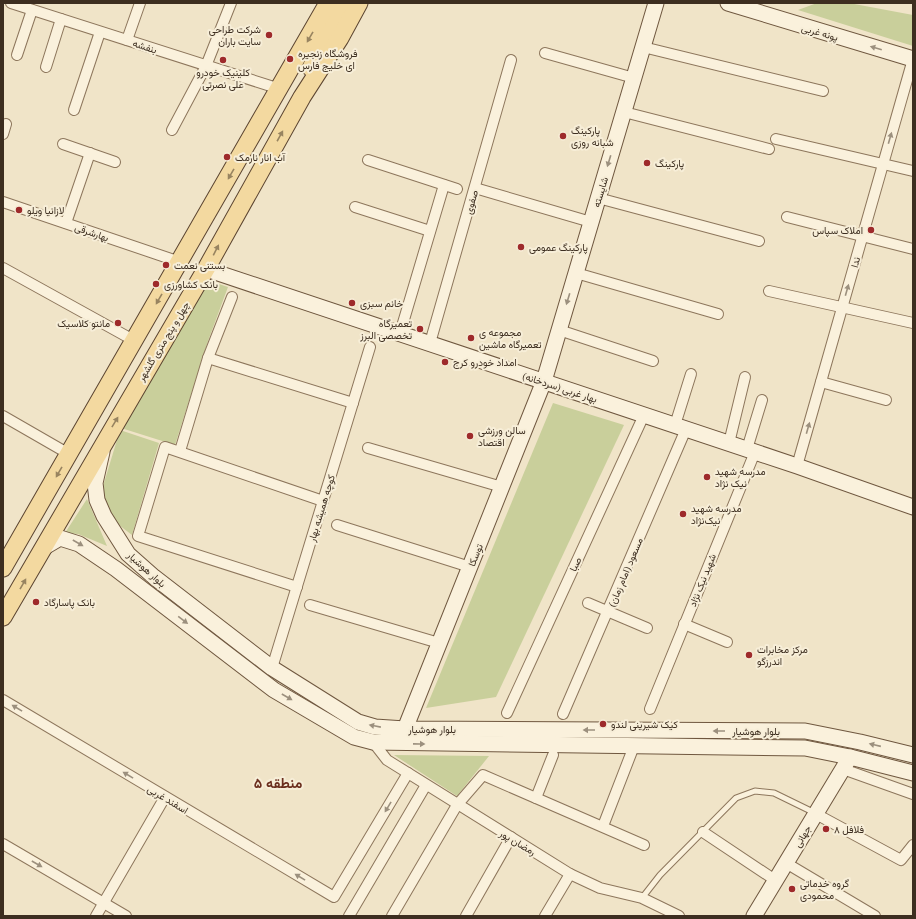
<svg xmlns="http://www.w3.org/2000/svg" width="916" height="919" font-family="'PT Serif',Vazirmatn,serif">
<rect width="100%" height="100%" fill="#f0e4c8"/>
<!-- green -->
<g fill="#c9cf9b">
<path d="M817,3H849L913,15V46L798,10Z"/>
<path d="M207,280L228,287L208,341L175,445L121,428Z"/>
<path d="M553,403L624,425L496,697L426,708Z"/>
<path d="M120,430L159,443L132,535L115,522L105,503L103,486Z"/>
<path d="M87,499L107,546L78,534L65,533Z"/>
<path d="M394,755L489,756L457,796Z"/>
</g>
<g fill="none" stroke-linecap="round" stroke-linejoin="round">
<defs>
<path id="lane" d="M642,898L660,875L736,798L755,791L774,793L815,813"/>
<g id="street">
<path d="M11,3L280,89"/>
<path d="M127,40L140,3"/>
<path d="M643,47L823,91"/>
<path d="M545,53L634,78"/>
<path d="M17,55L32,10"/>
<path d="M46,67L61,19"/>
<path d="M74,110L100,32"/>
<path d="M624,112L769,149"/>
<path d="M172,130L206,66L231,3"/>
<path d="M3,134L6,124"/>
<path d="M776,139L913,171"/>
<path d="M63,144L115,162"/>
<path d="M368,160L457,189"/>
<path d="M475,188L591,222"/>
<path d="M598,198L759,241"/>
<path d="M3,202L180,262"/>
<path d="M355,207L430,231"/>
<path d="M787,217L913,249"/>
<path d="M66,223L90,153"/>
<path d="M3,268L135,341"/>
<path d="M576,273L718,314"/>
<path d="M769,291L913,323"/>
<path d="M559,330L653,361"/>
<path d="M400,333L444,185"/>
<path d="M430,343L511,60"/>
<path d="M208,358L353,403"/>
<path d="M821,382L886,400"/>
<path d="M3,416L69,454"/>
<path d="M675,425L691,374"/>
<path d="M729,443L745,377"/>
<path d="M368,448L502,487"/>
<path d="M747,449L762,400"/>
<path d="M180,451L208,358L232,297"/>
<path d="M797,466L913,59"/>
<path d="M337,525L470,567"/>
<path d="M297,587L138,536L165,447L323,501"/>
<path d="M588,603L647,628"/>
<path d="M310,605L439,643"/>
<path d="M684,624L727,642"/>
<path d="M272,668L370,347"/>
<path d="M3,700L334,897L408,773"/>
<path d="M650,709L755,452"/>
<path d="M507,713L644,415"/>
<path d="M563,714L686,429"/>
<path d="M373,742L387,760L570,874L600,888L642,898L679,916"/>
<path d="M843,769L913,794"/>
<path d="M536,798L553,755"/>
<path d="M816,814L901,860L913,845"/>
<path d="M603,826L634,746"/>
<path d="M703,832L775,880"/>
<path d="M3,844L126,916"/>
<path d="M786,863L875,916"/>
<path d="M96,916L165,797"/>
<path d="M349,916L426,785"/>
<path d="M392,916L457,805L483,775L644,845"/>
<path d="M466,916L511,837"/>
<path d="M545,916L570,874"/>
</g>
<g id="secondary">
<path d="M728,3L913,59"/>
<path d="M206,269L797,466L913,507"/>
<path d="M102,452L95,483L97,500L104,516L128,554L154,577L272,668L358,722L375,727L405,729L805,731L860,742L913,755"/>
<path d="M43,548L60,538L79,544L116,569L274,690L354,737L373,742L805,748L850,757L913,773"/>
<path d="M405,729L544,381L656,3"/>
<path d="M754,916L850,757"/>
</g>
<g id="primary">
<path d="M311,68L342,3"/>
<path d="M3,568L328,3"/>
<path d="M3,617L206,269L302,97L340,38L359,3"/>
</g>
</defs>
<!-- lane casing -->
<use href="#lane" stroke="#8d765c" stroke-width="7"/>
<!-- street casing -->
<use href="#street" stroke="#8d765c" stroke-width="12"/>
<!-- secondary casing -->
<use href="#secondary" stroke="#6f573f" stroke-width="17"/>
<!-- primary casing -->
<use href="#primary" stroke="#5b4430" stroke-width="19"/>
<!-- lane -->
<use href="#lane" stroke="#faf1dc" stroke-width="5"/>
<!-- street -->
<use href="#street" stroke="#faf1dc" stroke-width="10"/>
<!-- secondary -->
<use href="#secondary" stroke="#faf1dc" stroke-width="15"/>
<!-- primary -->
<use href="#primary" stroke="#f3d9a0" stroke-width="17"/>
</g>
<!-- one-way arrows -->
<defs><path id="oneway-solid" d="M-6-.8H1V-3.2L6.5 0L1 3.2V.8H-6Z"/></defs>
<g fill="#988460">
<use href="#oneway-solid" transform="translate(310 37) rotate(120)"/>
<use href="#oneway-solid" transform="translate(280 136) rotate(-61)"/>
<use href="#oneway-solid" transform="translate(231 174) rotate(120)"/>
<use href="#oneway-solid" transform="translate(216 250) rotate(-63)"/>
<use href="#oneway-solid" transform="translate(159 299) rotate(120)"/>
<use href="#oneway-solid" transform="translate(115 422) rotate(-59)"/>
<use href="#oneway-solid" transform="translate(59 472) rotate(120)"/>
<use href="#oneway-solid" transform="translate(23 584) rotate(-60)"/>
</g>
<g fill="#9c907e">
<use href="#oneway-solid" transform="translate(876 48) rotate(-164)"/>
<use href="#oneway-solid" transform="translate(890 138) rotate(-74)"/>
<use href="#oneway-solid" transform="translate(609 161) rotate(107)"/>
<use href="#oneway-solid" transform="translate(847 290) rotate(-74)"/>
<use href="#oneway-solid" transform="translate(568 299) rotate(107)"/>
<use href="#oneway-solid" transform="translate(808 428) rotate(-74)"/>
<use href="#oneway-solid" transform="translate(78 543) rotate(30)"/>
<use href="#oneway-solid" transform="translate(183 620) rotate(37)"/>
<use href="#oneway-solid" transform="translate(287 697) rotate(30)"/>
<use href="#oneway-solid" transform="translate(17 708) rotate(-149)"/>
<use href="#oneway-solid" transform="translate(375 726) rotate(-169)"/>
<use href="#oneway-solid" transform="translate(589 730) rotate(-180)"/>
<use href="#oneway-solid" transform="translate(719 731) rotate(-180)"/>
<use href="#oneway-solid" transform="translate(419 744) rotate(1)"/>
<use href="#oneway-solid" transform="translate(875 745) rotate(-167)"/>
<use href="#oneway-solid" transform="translate(128 775) rotate(-149)"/>
<use href="#oneway-solid" transform="translate(388 807) rotate(121)"/>
<use href="#oneway-solid" transform="translate(37 864) rotate(30)"/>
<use href="#oneway-solid" transform="translate(300 877) rotate(-149)"/>
</g>
<!-- markers -->
<g fill="#9e2a2b" stroke="#f7eed8" stroke-width="1.5">
<circle cx="269" cy="35" r="4"/>
<circle cx="290" cy="59" r="4"/>
<circle cx="223" cy="60" r="4"/>
<circle cx="563" cy="136" r="4"/>
<circle cx="227" cy="157" r="4"/>
<circle cx="647" cy="163" r="4"/>
<circle cx="19" cy="210" r="4"/>
<circle cx="871" cy="230" r="4"/>
<circle cx="521" cy="247" r="4"/>
<circle cx="166" cy="265" r="4"/>
<circle cx="156" cy="284" r="4"/>
<circle cx="352" cy="303" r="4"/>
<circle cx="118" cy="323" r="4"/>
<circle cx="420" cy="329" r="4"/>
<circle cx="471" cy="338" r="4"/>
<circle cx="445" cy="362" r="4"/>
<circle cx="470" cy="436" r="4"/>
<circle cx="707" cy="477" r="4"/>
<circle cx="683" cy="514" r="4"/>
<circle cx="36" cy="602" r="4"/>
<circle cx="749" cy="655" r="4"/>
<circle cx="603" cy="724" r="4"/>
<circle cx="826" cy="829" r="4"/>
<circle cx="792" cy="889" r="4"/>
</g>
<g text-anchor="middle" stroke-width="4" stroke-linejoin="round" paint-order="stroke">
<!-- poi labels -->
<g font-size="10" fill="#3d2e20" stroke="#f7eed8" text-anchor="start">
<text x="261" y="33" text-anchor="end">شرکت طراحی<tspan x="261" dy="12">سایت باران</tspan></text>
<text x="298" y="57">فروشگاه زنجیره<tspan x="298" dy="12">ای خلیج فارس</tspan></text>
<text x="223" y="76" text-anchor="middle">کلینیک خودرو<tspan x="223" dy="12">علی نصرتی</tspan></text>
<text x="571" y="134">پارکینگ<tspan x="571" dy="12">شبانه روزی</tspan></text>
<text x="235" y="161">آب انار نارمک</text>
<text x="655" y="167">پارکینگ</text>
<text x="27" y="214">لازانیا ویلو</text>
<text x="863" y="234" text-anchor="end">املاک سپاس</text>
<text x="529" y="251">پارکینگ عمومی</text>
<text x="174" y="269">بستنی نعمت</text>
<text x="164" y="288">بانک کشاورزی</text>
<text x="360" y="307">خانم سبزی</text>
<text x="110" y="327" text-anchor="end">مانتو کلاسیک</text>
<text x="412" y="327" text-anchor="end">تعمیرگاه<tspan x="412" dy="12">تخصصی البرز</tspan></text>
<text x="479" y="336">مجموعه ی<tspan x="479" dy="12">تعمیرگاه ماشین</tspan></text>
<text x="453" y="366">امداد خودرو کرج</text>
<text x="478" y="434">سالن ورزشی<tspan x="478" dy="12">اقتصاد</tspan></text>
<text x="715" y="475">مدرسه شهید<tspan x="715" dy="12">نیک نژاد</tspan></text>
<text x="691" y="512">مدرسه شهید<tspan x="691" dy="12">نیک‌نژاد</tspan></text>
<text x="44" y="606">بانک پاسارگاد</text>
<text x="757" y="653">مرکز مخابرات<tspan x="757" dy="12">اندرزگو</tspan></text>
<text x="611" y="728">کیک شیرینی لندو</text>
<text x="834" y="833">فلافل ۸</text>
<text x="800" y="887">گروه خدماتی<tspan x="800" dy="12">محمودی</tspan></text>
</g>
<!-- street labels -->
<g font-size="10" fill="#3d2e20" stroke="#f7eed8">
<text transform="translate(820 32) rotate(16)" y="4">پونه غربی</text>
<text transform="translate(145 46) rotate(18)" y="4">بنفشه</text>
<text transform="translate(600 192) rotate(-73)" y="4">شایسته</text>
<text transform="translate(471 202) rotate(-74)" y="4">صفوی</text>
<text transform="translate(92 232) rotate(19)" y="4">بهارشرقی</text>
<text transform="translate(855 262) rotate(-74)" y="4">ندا</text>
<text transform="translate(163 341) rotate(-59)" y="4">چهل و پنج متری گلشهر</text>
<text transform="translate(560 387) rotate(18)" y="4">بهار غربی (سردخانه)</text>
<text transform="translate(321 508) rotate(-73)" y="4">کوچه همیشه بهار</text>
<text transform="translate(475 555) rotate(-68)" y="4">توسکا</text>
<text transform="translate(575 564) rotate(-65)" y="4">صبا</text>
<text transform="translate(147 569) rotate(42)" y="4">بلوار هوشیار</text>
<text transform="translate(625 572) rotate(-67)" y="4">مسعود (امام زمان)</text>
<text transform="translate(702 580) rotate(-68)" y="4">شهید نیک نژاد</text>
<text x="432" y="733">بلوار هوشیار</text>
<text x="756" y="735">بلوار هوشیار</text>
<text transform="translate(168 799) rotate(31)" y="4">اسفند غربی</text>
<text transform="translate(802 836) rotate(-59)" y="4">جهانی</text>
<text transform="translate(518 842) rotate(31)" y="4">رمضان پور</text>
</g>
<!-- district labels -->
<g font-size="14" font-weight="bold" fill="#6b2e1e" stroke="#f7eed8">
<text x="278" y="788">منطقه ۵</text>
</g>
</g>
<!-- border -->
<rect width="916" height="919" fill="none" stroke="#3d2e20" stroke-width="8"/>
</svg>
